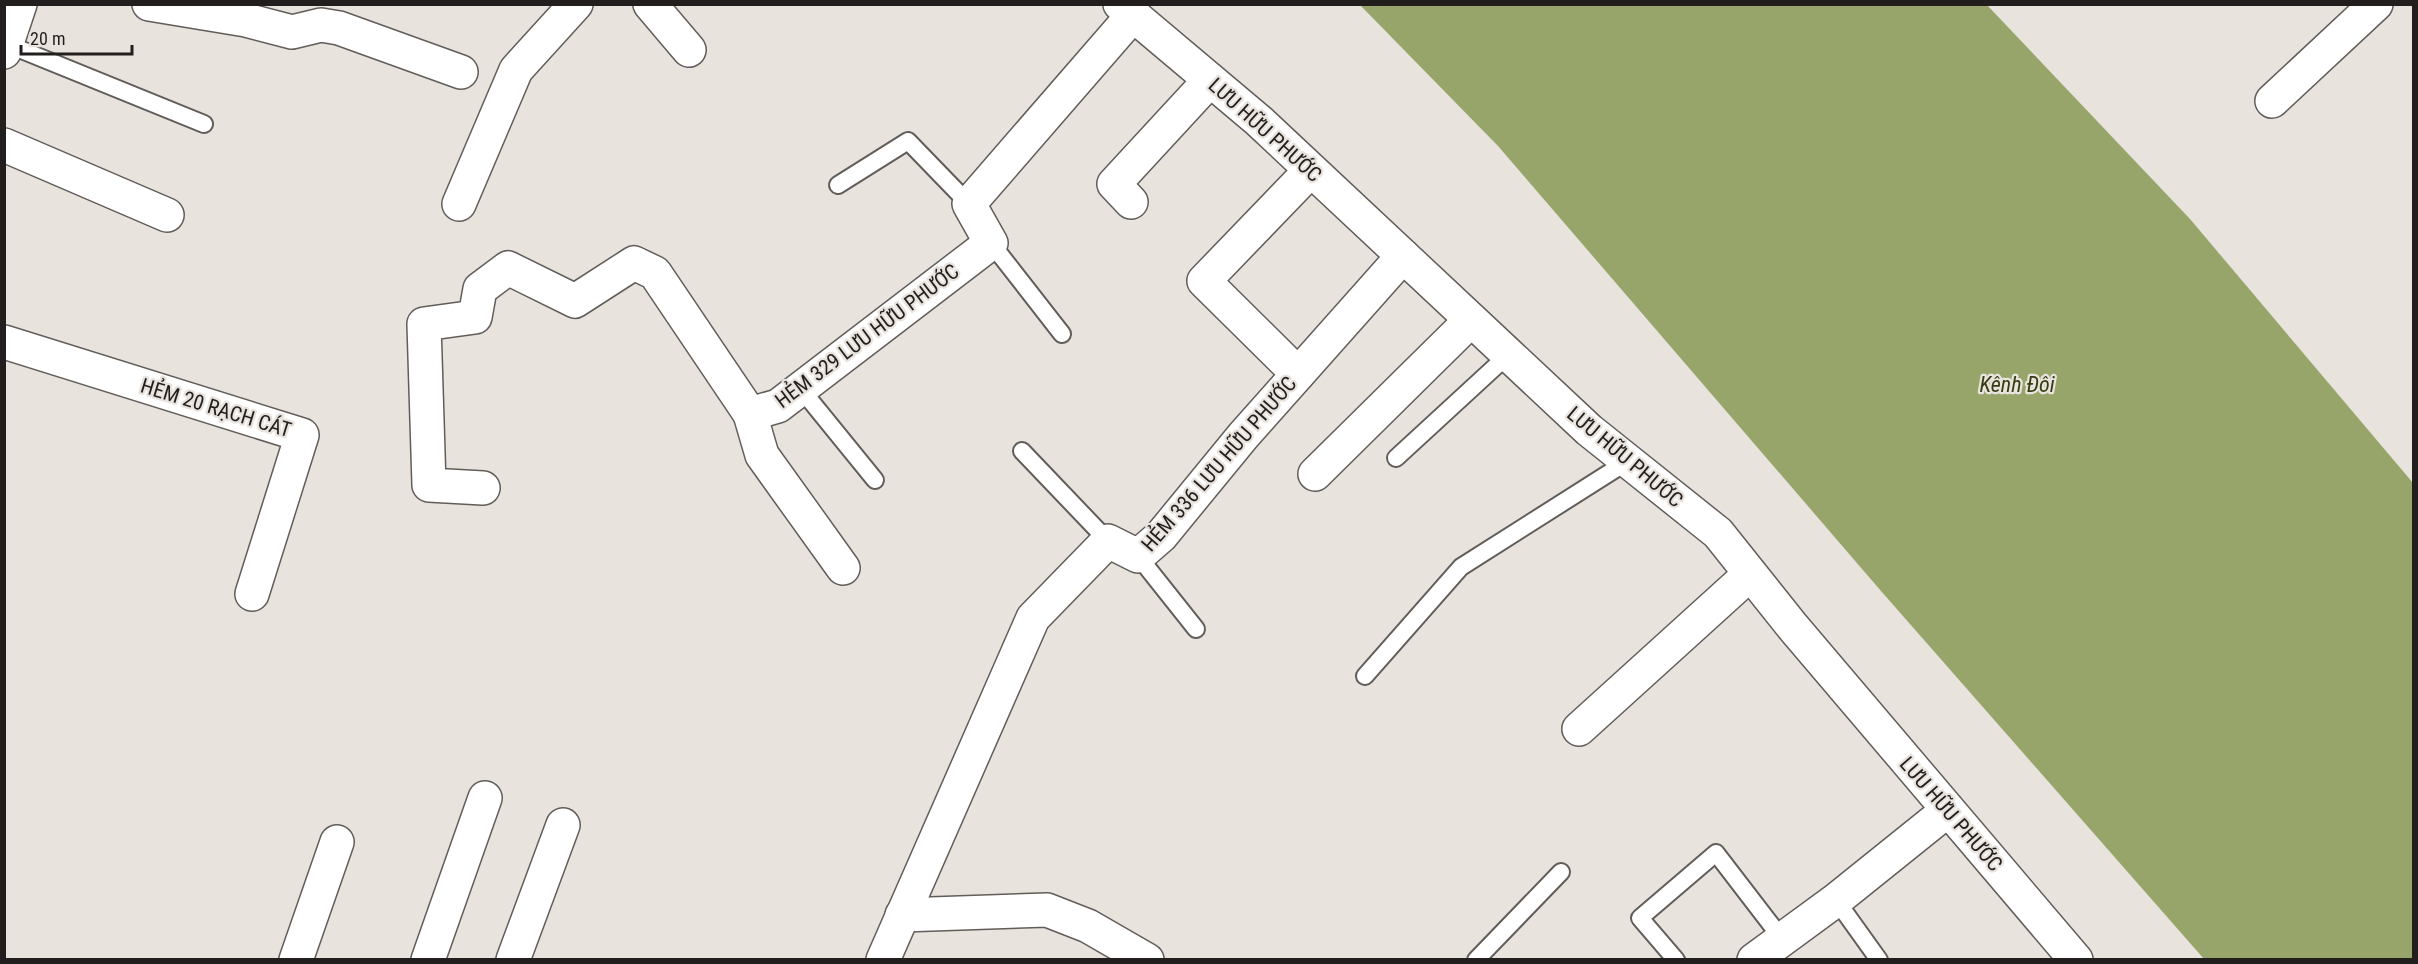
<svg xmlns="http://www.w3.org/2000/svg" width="2418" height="964" font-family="'Roboto Condensed',sans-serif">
<rect width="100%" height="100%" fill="#e9e3de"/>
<!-- water -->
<path fill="#97a56b" d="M1360,5H1987L2190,219L2413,483V959H2204L1881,591L1498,146Z"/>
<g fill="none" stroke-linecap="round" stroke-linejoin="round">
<defs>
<g id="lane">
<path d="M7,44L204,124"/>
<path d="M838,185L908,141L969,204"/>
<path d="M991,243L1062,334"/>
<path d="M801,389L875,480"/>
<path d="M1022,451L1108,541"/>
<path d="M1396,458L1508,355"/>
<path d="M1138,556L1196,629"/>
<path d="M1365,676L1461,567L1628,461"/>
<path d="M1836,900L1879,960"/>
<path d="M1476,960L1561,872"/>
<path d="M1676,960L1640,918L1716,853L1782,939"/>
</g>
<g id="street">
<path d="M149,4L246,20L292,32L321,25L339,28L461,72"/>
<path d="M650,4L689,50"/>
<path d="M2272,101L2376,4"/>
<path d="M4,145L167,215"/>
<path d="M1131,202L1114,184L1210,80"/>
<path d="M459,204L516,70L576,4"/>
<path d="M4,342L302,435L252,594"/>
<path d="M1298,374L1204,281L1311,170"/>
<path d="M750,414L762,455L843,568"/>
<path d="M1315,474L1471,320"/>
<path d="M483,488L429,485L424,324L475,317L480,289L508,268L575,301L634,263L655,273L750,414L778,406L991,243L969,204L1133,15"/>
<path d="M1579,729L1750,574"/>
<path d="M902,915L1047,910L1088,926L1147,960"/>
<path d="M296,960L337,842"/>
<path d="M428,960L485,798"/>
<path d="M513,960L563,825"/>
<path d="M883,960L1033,618L1108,541L1138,556L1161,536L1243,436L1403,256"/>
<path d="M1754,960L1836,900L1948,810"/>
</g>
<g id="secondary">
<path d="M1120,4L1259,121L1589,430L1718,533L1793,627L2076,960"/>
<path d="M4,52L20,4"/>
</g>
</defs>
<!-- lane casing -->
<use href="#lane" stroke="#625d59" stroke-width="20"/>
<!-- street casing -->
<use href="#street" stroke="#625d59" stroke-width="36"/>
<!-- secondary casing -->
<use href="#secondary" stroke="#625d59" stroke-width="36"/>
<!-- lane -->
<use href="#lane" stroke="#fff" stroke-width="16"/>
<!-- street -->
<use href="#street" stroke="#fff" stroke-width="33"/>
<!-- secondary -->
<use href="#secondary" stroke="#fff" stroke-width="33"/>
</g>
<g text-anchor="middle" stroke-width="4.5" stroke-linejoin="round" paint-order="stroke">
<!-- street labels -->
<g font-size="21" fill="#211e1d" stroke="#e9e3de">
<text transform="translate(1265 130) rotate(42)" y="7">LƯU HỮU PHƯỚC</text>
<text transform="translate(867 336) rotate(-37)" y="7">HẺM 329 LƯU HỮU PHƯỚC</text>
<text transform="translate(216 408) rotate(17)" y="7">HẺM 20 RẠCH CÁT</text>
<text transform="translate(1625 457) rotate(40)" y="7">LƯU HỮU PHƯỚC</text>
<text transform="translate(1219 464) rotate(-49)" y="7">HẺM 336 LƯU HỮU PHƯỚC</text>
<text transform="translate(1951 814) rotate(49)" y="7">LƯU HỮU PHƯỚC</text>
</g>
<!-- water labels -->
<g font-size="22" font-style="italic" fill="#343d10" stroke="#e9e3de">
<text x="2017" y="392">Kênh Đôi</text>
</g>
</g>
<!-- border -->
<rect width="2418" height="964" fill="none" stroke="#211e1d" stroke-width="12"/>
<!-- scale -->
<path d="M21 45v9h111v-9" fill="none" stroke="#211e1d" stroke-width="3"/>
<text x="30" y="45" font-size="18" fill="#211e1d" stroke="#e9e3de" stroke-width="4.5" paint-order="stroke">20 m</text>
</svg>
